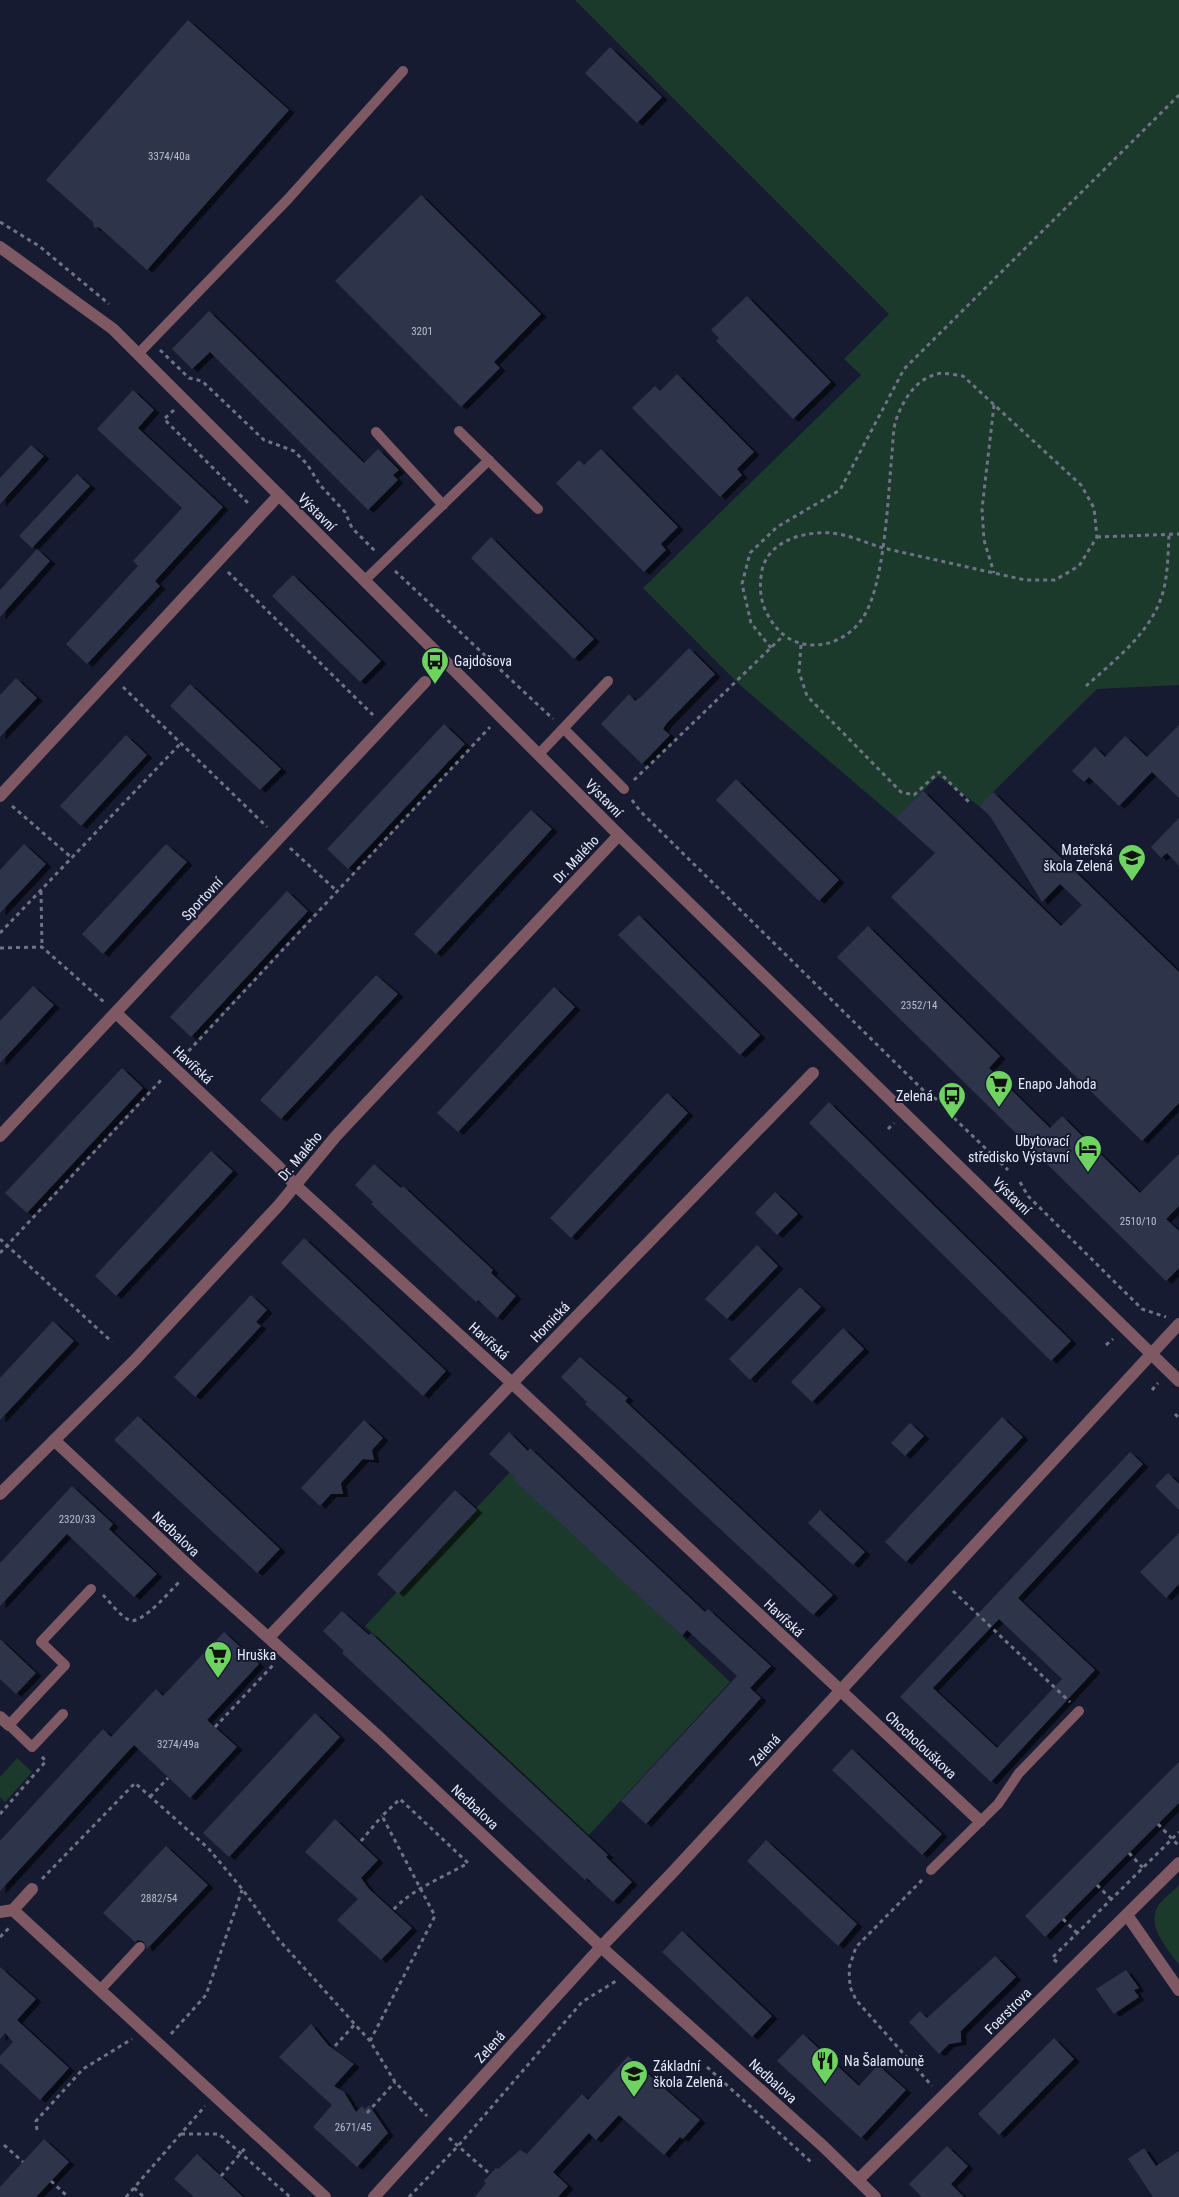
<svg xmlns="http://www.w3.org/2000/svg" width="1179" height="2197" font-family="'Roboto Condensed',sans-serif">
<defs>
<filter id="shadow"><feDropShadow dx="5.5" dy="3" stdDeviation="0" flood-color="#0009"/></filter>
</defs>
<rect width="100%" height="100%" fill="#161b31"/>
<!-- green -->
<g fill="#1b3a2b">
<path d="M575,0H1179V685L1097,689L979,806L938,776L896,818L740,685L643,588L861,375L844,359L889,314Z"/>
<path d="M510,1472L730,1682L588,1836L365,1626Z"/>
<path d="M17,1758L32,1772L5,1802L0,1797V1777Z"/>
<path d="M1179,1885V1965C1169,1950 1147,1928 1157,1908C1161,1900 1172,1892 1179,1885Z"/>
</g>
<!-- building -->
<g fill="#2e344c" fill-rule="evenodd" filter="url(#shadow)">
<path d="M188,20L289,110L147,270L99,227L94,228L93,222L46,180Z"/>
<path d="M610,47L662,97L637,123L585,73Z"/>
<path d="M421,195L541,314L494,362L500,368L461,407L335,281Z"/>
<path d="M747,296L831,382L793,419L716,341L719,338L711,330Z"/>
<path d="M209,311L364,463L378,449L399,470L393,475L398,480L368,510L210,352L192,369L172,349Z"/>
<path d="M677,374L754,452L737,469L742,475L720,497L632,408L655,386L660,391Z"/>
<path d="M133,390L154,410L138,428L223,507L155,581L160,586L87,664L66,644L138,566L133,561L182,508L97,429Z"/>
<path d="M31,445L44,456L0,504V478Z"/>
<path d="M601,449L678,527L661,544L666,550L644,572L556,483L579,460L584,465Z"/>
<path d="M77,474L90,486L32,548L19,536Z"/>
<path d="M491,537L594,639L574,659L471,558Z"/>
<path d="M37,549L50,561L0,617V590Z"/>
<path d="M293,575L381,661L360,682L272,596Z"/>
<path d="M689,648L715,674L667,723L663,729L670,735L642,764L601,724L629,694L635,701L641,697Z"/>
<path d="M16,678L37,698L0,737V695Z"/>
<path d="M190,684L281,769L260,790L170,706Z"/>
<path d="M444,724L465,744L348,869L327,849Z"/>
<path d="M1179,725V798L1152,772L1119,806L1089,777L1084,782L1072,771L1095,747L1105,757L1125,736L1147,757Z"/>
<path d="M126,735L147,755L81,826L60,806Z"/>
<path d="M736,779L839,880L819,901L716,800Z"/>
<path d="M923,791L1061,926L1082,905L1060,884L1042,902L990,816L979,806L993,792L1179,972V1103L1142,1141L891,897L935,853L896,818Z"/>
<path d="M531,810L552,829L436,954L414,934Z"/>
<path d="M1179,818V866L1167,853L1161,858L1151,847Z"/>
<path d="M24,844L46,864L0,913V870Z"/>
<path d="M166,844L187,862L103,954L82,934Z"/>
<path d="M287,891L308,911L191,1037L170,1017Z"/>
<path d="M639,915L760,1035L740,1055L618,935Z"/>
<path d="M868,926L1000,1056L989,1068L1050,1128L1062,1116L1140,1193L1179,1154V1206L1166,1219L1179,1231V1268L1166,1281L837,957Z"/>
<path d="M376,975L398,994L281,1119L260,1100Z"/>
<path d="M33,986L54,1005L0,1063V1021Z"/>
<path d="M554,987L575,1007L458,1132L437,1113Z"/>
<path d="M122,1068L143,1088L27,1213L5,1193Z"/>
<path d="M667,1093L688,1113L571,1238L550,1218Z"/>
<path d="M829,1102L1071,1341L1051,1361L809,1123Z"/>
<path d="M211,1151L233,1171L116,1296L95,1276Z"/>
<path d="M374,1164L401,1188L403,1186L422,1204L493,1270L491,1273L516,1296L497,1318L478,1300L476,1302L371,1204L373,1202L355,1185Z"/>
<path d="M775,1192L798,1214L777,1235L755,1213Z"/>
<path d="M304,1238L446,1371L423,1396L281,1263Z"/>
<path d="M757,1245L778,1266L727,1319L705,1299Z"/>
<path d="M800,1287L821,1307L750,1380L729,1359Z"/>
<path d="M251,1295L267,1310L256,1322L261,1326L195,1397L174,1377Z"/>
<path d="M53,1321L74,1341L0,1420V1378Z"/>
<path d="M843,1328L864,1349L812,1402L791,1382Z"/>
<path d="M580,1357L628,1398L625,1401L833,1595L813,1615L585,1404L587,1402L561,1377Z"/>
<path d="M138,1416L280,1549L257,1573L114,1440Z"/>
<path d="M1002,1417L1023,1437L906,1562L885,1542Z"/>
<path d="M364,1420L383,1438L372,1450L374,1460L363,1459L341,1483L343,1494H331L320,1506L301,1488Z"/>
<path d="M910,1423L924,1436L905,1456L891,1443Z"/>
<path d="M509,1432L528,1451L530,1448L705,1612L708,1609L771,1666L750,1688L761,1698L646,1824L621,1801L737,1676L687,1630L682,1636L514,1480L516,1478L489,1454Z"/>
<path d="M1130,1452L1143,1464L1018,1598L1095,1670L991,1782L900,1697ZM999,1619L1062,1679L997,1748L933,1688Z"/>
<path d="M1168,1473L1179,1484V1510L1155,1486Z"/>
<path d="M72,1486L113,1524L109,1529L157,1574L134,1597L67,1534L0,1606V1563Z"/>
<path d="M455,1490L477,1510L398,1594L377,1574Z"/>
<path d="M820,1510L865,1552L853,1565L808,1523Z"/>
<path d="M1179,1533V1584L1166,1598L1140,1572Z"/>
<path d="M342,1611L369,1635L371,1633L608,1855L606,1857L632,1882L613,1902L587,1878L585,1880L342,1653L344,1651L323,1631Z"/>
<path d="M224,1632L259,1664L207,1720L237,1747L190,1798L134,1745L0,1891V1841L103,1729L111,1737L156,1689L163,1696Z"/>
<path d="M0,1639L36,1673L16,1694L0,1679Z"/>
<path d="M315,1713L340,1737L229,1857L203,1833Z"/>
<path d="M852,1749L942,1834L922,1855L832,1770Z"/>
<path d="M1179,1762V1803L1045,1937L1025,1916Z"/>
<path d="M335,1819L378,1860L361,1878L369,1889L412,1928L381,1960L337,1920L358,1899L305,1852Z"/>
<path d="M766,1840L857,1924L838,1946L747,1861Z"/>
<path d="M166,1846L208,1885L147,1949L144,1942L138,1940L135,1942L103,1913Z"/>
<path d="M682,1931L772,2016L752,2037L662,1952Z"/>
<path d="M995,1956L1016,1977L961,2031V2042L949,2044L939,2054L909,2022L920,2011L927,2018Z"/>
<path d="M0,1967L36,1999L17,2020L69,2068L40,2100L0,2063V2056L13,2042L5,2033L0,2039Z"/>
<path d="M1126,1970L1139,1988L1134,1990L1139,1997L1114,2014L1096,1989Z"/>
<path d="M311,2024L328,2045L354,2064L334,2086L344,2092L356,2112L362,2106L365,2109L369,2105L388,2133L357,2167L313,2127L332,2105L279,2057Z"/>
<path d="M803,2034L859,2086L878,2065L906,2090L861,2138L777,2061Z"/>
<path d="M1054,2038L1074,2059L999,2135L978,2114Z"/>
<path d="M628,2056L700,2120L683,2139L680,2137L664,2155L619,2115L596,2140L589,2133L553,2172L568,2186L558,2197H475L486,2183L484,2181L496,2168L498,2169L520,2150L527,2154L582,2094L588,2100Z"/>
<path d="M44,2139L69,2162L36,2197H0V2187Z"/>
<path d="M947,2146L968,2166L951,2184L964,2197H922L909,2184Z"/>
<path d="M1144,2148L1156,2166L1179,2151V2197H1153L1128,2159Z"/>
<path d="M197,2154L221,2176L243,2197H194L174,2179Z"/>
</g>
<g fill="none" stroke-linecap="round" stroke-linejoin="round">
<!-- path -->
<g stroke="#6e7386" stroke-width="3" stroke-dasharray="4 4" stroke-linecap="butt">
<path d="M0,222L39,246L109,304"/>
<path d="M160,350L189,378L202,381L264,440L294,451L307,464L320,485L345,512L352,528L375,551"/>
<path d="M994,405L982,509L984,540L994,573"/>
<path d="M174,410L164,419L249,504"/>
<path d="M1097,537L1179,534"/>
<path d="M883,548C867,543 849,535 832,533C805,531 769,540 762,570C759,587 760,603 769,617C779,635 794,645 814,645C833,645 851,635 862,619C885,587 888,495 892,453C893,443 893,429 896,420C903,400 916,379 937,374C944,372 955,375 963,376L1081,485L1094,508L1097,537L1079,566L1055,580H1025L883,548"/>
<path d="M395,571L553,719"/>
<path d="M228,572L373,715"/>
<path d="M801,645L799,672L807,696L901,792L914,795L939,772L969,802"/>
<path d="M771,648L751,623L742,584L750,553L777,527L840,490L904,369L1179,95"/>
<path d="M1086,686C1115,660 1152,632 1163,592C1168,574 1168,553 1169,535"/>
<path d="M123,687L267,827"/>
<path d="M634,780L783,636"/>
<path d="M632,800L640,811L924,1091L939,1101L955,1104"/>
<path d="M12,806L72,858"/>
<path d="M290,848L338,892"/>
<path d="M41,891L42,947"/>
<path d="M0,933L181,743"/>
<path d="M0,948L42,947L104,1002"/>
<path d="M183,1057L490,727"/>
<path d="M916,1100L924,1091"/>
<path d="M954,1118L1008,1170"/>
<path d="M888,1129L894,1123"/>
<path d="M1020,1182L1028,1196L1142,1309L1166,1317"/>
<path d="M0,1239L112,1342"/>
<path d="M0,1253L163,1078"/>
<path d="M1106,1345L1113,1339"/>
<path d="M1152,1390L1158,1383"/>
<path d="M1175,1414L1179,1418"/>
<path d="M953,1591L1070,1702"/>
<path d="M103,1595C110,1602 120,1616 129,1620C141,1626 172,1589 181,1580"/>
<path d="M215,1727L275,1663"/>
<path d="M150,1797L168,1778"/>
<path d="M0,1814L46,1761L41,1756"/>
<path d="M1158,1824L1179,1846"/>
<path d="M361,1841L382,1816"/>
<path d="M1129,1853L1144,1869"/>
<path d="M42,1879L135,1783L208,1848L243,1890L279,1940L370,2041L395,2082L427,2116"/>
<path d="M922,1880L856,1947L849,1968L850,1987L856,2000L932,2086"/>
<path d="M1097,1885L1111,1899"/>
<path d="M1063,1919L1078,1934"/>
<path d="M0,1937L10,1927"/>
<path d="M1057,1962L1052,1958L1179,1832"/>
<path d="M171,2034L206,1995L242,1890"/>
<path d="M370,2041L435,1916L382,1816L400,1799L468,1863C444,1877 412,1889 393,1910"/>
<path d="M335,2046L355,2024"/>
<path d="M707,2067L811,2162"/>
<path d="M367,2113L395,2082"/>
<path d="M37,2130L36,2121L83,2069L132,2039"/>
<path d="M181,2134H219L290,2197"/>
<path d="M449,2138L490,2174"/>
<path d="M4,2145L23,2162"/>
<path d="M221,2176L247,2146"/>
<path d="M51,2181L68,2197"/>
<path d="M134,2188L144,2197"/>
<path d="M126,2197L205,2106"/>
<path d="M409,2197L458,2146L582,2002L616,1981"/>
</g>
<!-- lane -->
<g stroke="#7e5863" stroke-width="10">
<path d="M138,354L288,199L403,71"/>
<path d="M459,431L538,509"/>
<path d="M376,432L443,505"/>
<path d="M365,580L489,460"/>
<path d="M564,729L624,789"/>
<path d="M540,753L608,681"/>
<path d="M63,1714L32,1747L9,1725L65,1665L41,1642L91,1589"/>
<path d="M931,1870L998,1804L1019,1773L1079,1711"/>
<path d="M100,1990L140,1947"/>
</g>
<!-- street -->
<g stroke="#7e5863" stroke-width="12">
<path d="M0,247L113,329L619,835L1179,1381"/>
<path d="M0,796L279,495"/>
<path d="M116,1013L277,1165L295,1185L512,1383L980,1821"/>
<path d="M0,1136L425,682"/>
<path d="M54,1440L192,1569L380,1738L601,1947L824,2147L875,2197"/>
<path d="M0,1494L135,1360L279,1205L336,1136L619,835"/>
<path d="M269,1637L512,1383L813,1073"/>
<path d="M0,1717L9,1725"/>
<path d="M13,1910L325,2197"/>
<path d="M0,1912L13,1910L32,1889"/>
<path d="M1127,1915L1179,1990"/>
<path d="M858,2180L1179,1863"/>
<path d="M374,2197L601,1947L672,1873L1179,1324"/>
</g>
</g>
<!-- icons -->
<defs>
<symbol id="bus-pin" viewBox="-11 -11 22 30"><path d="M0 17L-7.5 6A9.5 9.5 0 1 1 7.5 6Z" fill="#6ed361" stroke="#161b31"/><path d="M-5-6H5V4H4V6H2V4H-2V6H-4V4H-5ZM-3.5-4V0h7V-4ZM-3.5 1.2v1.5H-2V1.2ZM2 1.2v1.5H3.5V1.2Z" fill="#111"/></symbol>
<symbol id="school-pin" viewBox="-11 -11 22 30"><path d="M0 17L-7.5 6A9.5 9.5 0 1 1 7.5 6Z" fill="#6ed361" stroke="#161b31"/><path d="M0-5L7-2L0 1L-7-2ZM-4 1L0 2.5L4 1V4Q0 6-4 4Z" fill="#111"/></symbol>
<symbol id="supermarket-pin" viewBox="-11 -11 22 30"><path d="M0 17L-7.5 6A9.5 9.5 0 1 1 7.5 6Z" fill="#6ed361" stroke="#161b31"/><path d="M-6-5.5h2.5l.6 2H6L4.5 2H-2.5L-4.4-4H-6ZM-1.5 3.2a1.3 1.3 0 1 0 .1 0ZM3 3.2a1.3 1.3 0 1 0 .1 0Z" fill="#111"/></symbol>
<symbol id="hotel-pin" viewBox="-11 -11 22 30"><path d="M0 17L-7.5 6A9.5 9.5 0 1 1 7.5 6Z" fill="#6ed361" stroke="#161b31"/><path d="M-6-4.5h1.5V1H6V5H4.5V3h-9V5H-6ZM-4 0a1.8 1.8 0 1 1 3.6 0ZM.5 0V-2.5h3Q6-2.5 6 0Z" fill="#111"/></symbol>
<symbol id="restaurant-pin" viewBox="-11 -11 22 30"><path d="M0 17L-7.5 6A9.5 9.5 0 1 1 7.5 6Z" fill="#6ed361" stroke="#161b31"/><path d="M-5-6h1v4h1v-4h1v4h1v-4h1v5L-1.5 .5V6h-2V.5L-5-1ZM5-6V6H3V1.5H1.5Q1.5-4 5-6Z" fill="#111"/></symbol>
</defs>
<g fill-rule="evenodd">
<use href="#bus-pin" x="419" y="645" width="32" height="43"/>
<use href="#school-pin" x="1116" y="842" width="32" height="43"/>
<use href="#supermarket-pin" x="983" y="1068" width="32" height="43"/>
<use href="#bus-pin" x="936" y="1080" width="32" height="43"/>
<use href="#hotel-pin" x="1072" y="1133" width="32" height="43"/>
<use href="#supermarket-pin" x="202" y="1639" width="32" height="43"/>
<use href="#restaurant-pin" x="809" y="2045" width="32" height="43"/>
<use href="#school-pin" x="618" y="2058" width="32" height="43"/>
</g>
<g text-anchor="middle" stroke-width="4" stroke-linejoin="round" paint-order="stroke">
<!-- number labels -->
<g font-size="11" fill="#b9bdcf">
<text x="169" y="160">3374/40a</text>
<text x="422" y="335">3201</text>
<text x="919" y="1009">2352/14</text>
<text x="1138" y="1225">2510/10</text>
<text x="77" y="1523">2320/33</text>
<text x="178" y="1748">3274/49a</text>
<text x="159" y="1902">2882/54</text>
<text x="353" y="2131">2671/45</text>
</g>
<!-- street labels -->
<g font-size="14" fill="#e7ebfb" stroke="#161b31">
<text transform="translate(317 512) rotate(45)" y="5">Výstavní</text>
<text transform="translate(604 798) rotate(46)" y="5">Výstavní</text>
<text transform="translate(576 859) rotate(-47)" y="5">Dr. Malého</text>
<text transform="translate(202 899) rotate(-47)" y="5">Sportovní</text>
<text transform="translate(193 1065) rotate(43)" y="5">Havířská</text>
<text transform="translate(300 1156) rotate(-50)" y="5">Dr. Malého</text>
<text transform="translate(1012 1196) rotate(44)" y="5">Výstavní</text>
<text transform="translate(550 1322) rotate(-46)" y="5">Hornická</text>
<text transform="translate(489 1341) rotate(42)" y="5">Havířská</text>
<text transform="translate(176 1534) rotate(43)" y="5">Nedbalova</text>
<text transform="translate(784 1618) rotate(43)" y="5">Havířská</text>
<text transform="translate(921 1745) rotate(43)" y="5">Chocholouškova</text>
<text transform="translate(765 1750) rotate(-47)" y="5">Zelená</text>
<text transform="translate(475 1807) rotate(43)" y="5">Nedbalova</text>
<text transform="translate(1008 2011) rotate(-45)" y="5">Foerstrova</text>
<text transform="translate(490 2047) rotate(-48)" y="5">Zelená</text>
<text transform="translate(773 2081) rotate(42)" y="5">Nedbalova</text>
</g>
<!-- poi labels -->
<g font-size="14" fill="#e7ebfb" stroke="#161b31" text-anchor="start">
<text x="454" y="666">Gajdošova</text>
<text x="1113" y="855" text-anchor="end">Mateřská<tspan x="1113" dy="16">škola Zelená</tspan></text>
<text x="1018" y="1089">Enapo Jahoda</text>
<text x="933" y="1101" text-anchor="end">Zelená</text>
<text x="1069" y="1146" text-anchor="end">Ubytovací<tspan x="1069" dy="16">středisko Výstavní</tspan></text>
<text x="237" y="1660">Hruška</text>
<text x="844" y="2066">Na Šalamouně</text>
<text x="653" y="2071">Základní<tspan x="653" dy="16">škola Zelená</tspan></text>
</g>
</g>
</svg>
